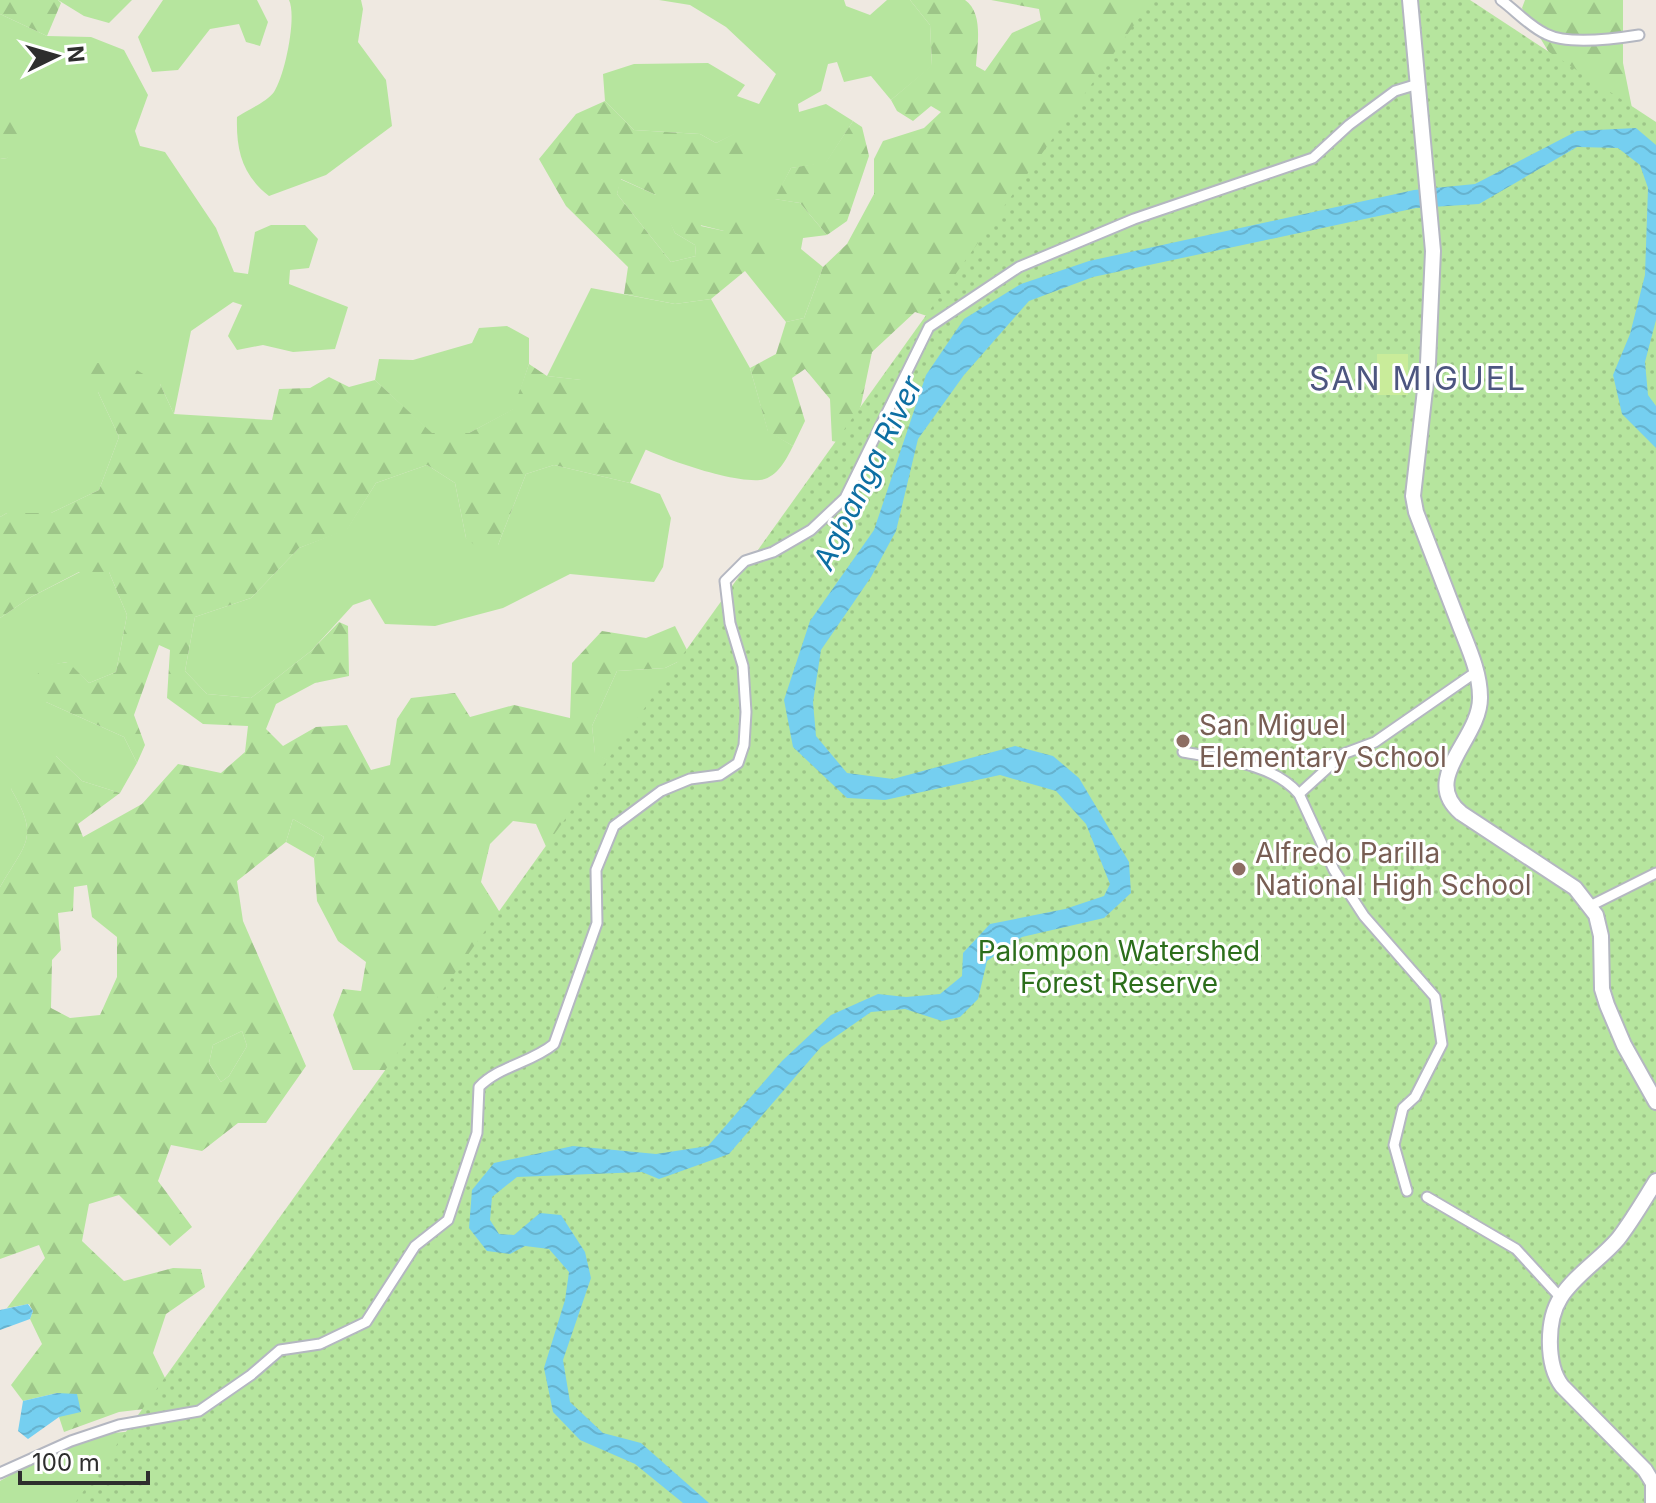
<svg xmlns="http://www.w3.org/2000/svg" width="1656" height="1503" font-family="Inter,sans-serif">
<defs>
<pattern id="forest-firs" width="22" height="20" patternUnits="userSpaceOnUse" patternTransform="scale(2)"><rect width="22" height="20" fill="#b6e59e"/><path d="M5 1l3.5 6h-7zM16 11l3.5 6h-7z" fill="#9dc588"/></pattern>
<pattern id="park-dots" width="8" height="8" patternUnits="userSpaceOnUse" patternTransform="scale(2)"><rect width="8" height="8" fill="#b6e59e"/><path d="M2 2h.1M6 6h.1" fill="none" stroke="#9dc588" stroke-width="1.8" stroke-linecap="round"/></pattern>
<pattern id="water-waves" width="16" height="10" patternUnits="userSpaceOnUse" patternTransform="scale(2)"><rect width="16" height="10" fill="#75cff0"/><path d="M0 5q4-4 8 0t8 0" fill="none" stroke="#66b2ce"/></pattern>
</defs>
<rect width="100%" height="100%" fill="#efe9e1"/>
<!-- grass -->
<g fill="#b6e59e">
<path d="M58,0H132L109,23L84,16Z"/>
<path d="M163,0H257L268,22L260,46L246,42L239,24L210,29L178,70L152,72L138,37Z"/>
<path d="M289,0H361L363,9L358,42L386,80L392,126L326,175L269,196C242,175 236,150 237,117C247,110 267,102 274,92C285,75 297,17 289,0Z"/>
<path d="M659,0H844L846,6L870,15L887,0H910L930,25L932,66L891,100L871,76L844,82L837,62L828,64L821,91L798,104L799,112L826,104L853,121L826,163L791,168L775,199L800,203L827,235L803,238L801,249L823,267L804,318L786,322L745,271L724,231L668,217L675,233L695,245L696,256L671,262L617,194L620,179L656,195L741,131L716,143L700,134L634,130L605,101L603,74L634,64L708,63L745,85L737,96L759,104L776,74L726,27L690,5Z"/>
<path d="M0,14L47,36L91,37L124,50L148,95L135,131L140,146L165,152L216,228L234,272L248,274L255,232L271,225H305L318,239L309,268L290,270L289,284L348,307L335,349L293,352L263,345L237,350L228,336L242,305L233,302L191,331L174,414L160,384L98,392L119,437L99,490L51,513H7L0,517V159L7,158L24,115H0Z"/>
<path d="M591,288L675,304L711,299L750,368L768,431L793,446C786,460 777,478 760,480C726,483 635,450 608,429C599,421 588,392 581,380L547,376Z"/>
<path d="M507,326L529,338V364L514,409L469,433H431L375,380L379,359L413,360L472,343L479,328Z"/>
<path d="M427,465L455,483L466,538L498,545L526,474L554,465L630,483L660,494L671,518L663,567L654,582L570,574L503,608L435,626L385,624L370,599L353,605L311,651L251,698L207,694L185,671L195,617L251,598L299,548L347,529L376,483Z"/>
<path d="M80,572H109L127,615L116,672L89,683L67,662L46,666V702L124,737L137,763L120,793L82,781L56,756L11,789C40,838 26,842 0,887V618L31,597Z"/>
<path d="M690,656L620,767L595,754L592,726L617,671L665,668Z"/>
<path d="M293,819L324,837L314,858L286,842Z"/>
<path d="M242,1031L247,1046L229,1076L221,1082L209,1063L213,1045Z"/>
<path d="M134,1431L88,1503H0V1481L30,1464L104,1434Z"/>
</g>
<!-- forest -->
<g fill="url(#forest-firs)" fill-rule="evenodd">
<path d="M0,0H58L61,3L47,36L0,14Z"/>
<path d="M910,0H965C984,13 977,46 976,66L985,71L1012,33L1041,20L1039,9L991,0H1250L930,317L915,312L872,352L861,405L847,444L832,441L830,399L805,369L792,378L805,421L793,446L768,432L750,368L776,354L786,322L804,318L823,267L847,244L874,194V159L883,141L924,128L941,112L931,106L913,121L897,111L891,100L932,65L930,25Z"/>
<path d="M1525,0H1623V63L1636,128L1562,74L1522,8Z"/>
<path d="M605,101L634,130L700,134L716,143L741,130L756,163L723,193L696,198L656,195L621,179L617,194L671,262L696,256L695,245L675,233L667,217L699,216L701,226L724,231L740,213L764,225L767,262L745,271L711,299L675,304L624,294L628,267L566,206L539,159L576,114Z"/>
<path d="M0,115H24L35,137L7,158L0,159Z"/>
<path d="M853,121L862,127L869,156L847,221L827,235L800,203L774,199L791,168L826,162Z"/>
<path d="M83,363H125L160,384L174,414L272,420L279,389L310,388L329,377L349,387L375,380L432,433H469L513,409L529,364L547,376L582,380L607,428L646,449L630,483L554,465L526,474L498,545L482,551L466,538L455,483L427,465L376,483L347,530L299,548L251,598L195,617L185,671L207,694L251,698L311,651L339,622L348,626L349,676L315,683L276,704L266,729L283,746L316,727L347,725L371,770L390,765L397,719L411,698L455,693L470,717L514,705L570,718L572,663L602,631L646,638L675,626L690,656L665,668L617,671L592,726L595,753L620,767L552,860L536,824L513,821L490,844L481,882L504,919L395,1070H353L333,1015L343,989L361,991L366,962L338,941L317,901L314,858L324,837L293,819L286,842L237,881L243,921L306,1066L266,1123H238L202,1151L171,1145L158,1181L192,1227L170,1246L119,1195L89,1204L82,1241L124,1281L173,1268L201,1269L205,1287L166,1314L153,1353L178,1405L119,1412L64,1432L59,1417L57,1393L23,1401L11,1385L42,1344L30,1319L33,1311L29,1304L7,1308L45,1258L39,1245L0,1259V887C26,842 40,838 11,789L30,755L56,756L82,781L120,793L78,824L83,837L142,804L178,764L221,773L245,752L248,726L203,724L167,698L170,650L159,645L134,715L145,745L137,763L124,737L46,702L31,681L46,665L68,662L89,683L116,672L127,615L109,572H79L31,597L0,618V517L7,513H51L99,490L119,437L98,392L79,381ZM87,885L92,917L117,937V977L100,1015L70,1018L51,1008L52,960L61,950L58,913L73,911L74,887ZM242,1031L247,1046L229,1076L221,1082L209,1063L213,1045Z"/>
</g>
<!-- park -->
<path fill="url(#park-dots)" d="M1152,0H1470L1656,122V1503H75Z"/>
<!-- pitch -->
<rect fill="#c9ec9a" x="1377" y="354" width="31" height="41"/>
<!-- water -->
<g fill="url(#water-waves)">
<path d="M1636,128L1656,145V320L1645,362L1648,395L1656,406V448L1622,414L1613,375L1630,334L1645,275L1648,188L1640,165L1618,148L1577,147L1479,204L1416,208L1093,277L1029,301L964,375L918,439L896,531L871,577L821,650L813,702L816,736L847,773L893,779L1015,746L1053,756L1079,778L1129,862L1131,893L1104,918L1022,937L987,961L978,999L960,1017L942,1021L905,1009L871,1012L821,1047L729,1154L659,1179L642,1172L517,1177L492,1197L490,1220L499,1234L514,1235L540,1213L561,1215L585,1252L591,1278L563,1360L570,1402L603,1433L641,1443L709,1503H683L635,1464L580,1440L553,1412L544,1368L565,1300L569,1272L549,1249L525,1246L510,1254L487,1251L469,1228L472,1190L494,1163L573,1146L656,1154L708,1146L782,1061L831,1015L878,994L906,997L940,994L962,976L963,953L990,924L1065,909L1104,896L1110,884L1086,824L1056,791L1000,775L885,800L847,798L793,747L784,700L810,621L874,530L926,375L964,319L1021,284L1089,261L1414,190L1475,184L1577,131Z"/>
<path d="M28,1304L33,1311L30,1319L0,1330V1310Z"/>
<path d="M57,1393L77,1394L81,1412L59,1417L28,1439L18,1431L23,1401Z"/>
</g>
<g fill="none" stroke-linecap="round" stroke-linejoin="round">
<defs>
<g id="street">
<path d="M1501,0C1515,10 1530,27 1546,34C1568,45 1614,39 1639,35"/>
<path d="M1183,752C1221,759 1273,763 1299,794L1334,870L1364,916L1435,997L1442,1044L1415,1097L1403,1108L1394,1145L1407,1191"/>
<path d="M1299,794L1343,754L1375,742L1476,672"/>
<path d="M1590,906L1656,873"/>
<path d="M1427,1197L1516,1249L1560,1297"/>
<path d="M0,1473L71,1441L119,1425L199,1411L251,1375L280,1350L320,1344L366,1322L415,1246L448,1220L477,1133L479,1087C499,1066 531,1063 554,1044L597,923L596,870L614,826L661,791L690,779L720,775L738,763L744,745L746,712L743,666L730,623L725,581L745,561L773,552L811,530L845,498L929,327L1019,267L1134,219L1313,158L1349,125L1395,91L1418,84"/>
</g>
<g id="secondary">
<path d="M1410,0L1433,251L1428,363L1413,496L1416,512C1430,548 1444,584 1458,621C1467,645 1480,671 1480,697C1481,739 1419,778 1461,813L1575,888L1596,915L1601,936L1602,989L1607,1005L1624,1045L1656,1102"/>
<path d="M1653,1503V1483L1645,1470L1562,1386C1546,1365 1546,1320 1561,1297C1574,1276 1602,1258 1618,1239C1632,1221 1644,1200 1656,1181"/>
</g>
</defs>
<!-- street casing -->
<use href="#street" stroke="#b4b7c1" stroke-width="13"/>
<!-- secondary casing -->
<use href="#secondary" stroke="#b4b7c1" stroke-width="18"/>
<!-- street -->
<use href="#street" stroke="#fff" stroke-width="9"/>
<!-- secondary -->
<use href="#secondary" stroke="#fff" stroke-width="14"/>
</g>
<!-- markers -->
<g fill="#8d6e63" stroke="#fff" stroke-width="3">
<circle cx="1183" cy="741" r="8"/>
<circle cx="1239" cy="869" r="8"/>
</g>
<g text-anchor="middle" stroke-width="6" stroke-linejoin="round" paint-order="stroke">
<!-- education labels -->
<g font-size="28" fill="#785e54" stroke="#fff" text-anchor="start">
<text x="1199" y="735">San Miguel<tspan x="1199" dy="32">Elementary School</tspan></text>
<text x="1255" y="863">Alfredo Parilla<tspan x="1255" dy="32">National High School</tspan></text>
</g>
<!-- park labels -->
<g font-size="28" fill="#2c6e1b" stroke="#fff">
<text x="1119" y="961">Palompon Watershed<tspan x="1119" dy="32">Forest Reserve</tspan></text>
</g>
<!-- water labels -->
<g font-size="30" font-style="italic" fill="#0d6fa3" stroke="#fff">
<text transform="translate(868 473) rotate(-64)" y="10">Agbanga River</text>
</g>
<!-- quarter labels -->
<g font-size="32" letter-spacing="2" fill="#4d5680" stroke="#fff">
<text x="1418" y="390">SAN MIGUEL</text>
</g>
</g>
<!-- north arrow -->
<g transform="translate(56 56) rotate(85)" stroke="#ffffff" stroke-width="6" paint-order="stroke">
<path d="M0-6L14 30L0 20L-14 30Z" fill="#2e2e2e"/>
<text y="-12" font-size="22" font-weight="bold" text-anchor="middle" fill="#2e2e2e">N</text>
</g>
<!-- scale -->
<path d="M20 1471v12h128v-12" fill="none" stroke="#2e2e2e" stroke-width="4"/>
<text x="32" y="1471" font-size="24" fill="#2e2e2e" stroke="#ffffff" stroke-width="6" paint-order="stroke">100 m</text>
</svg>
